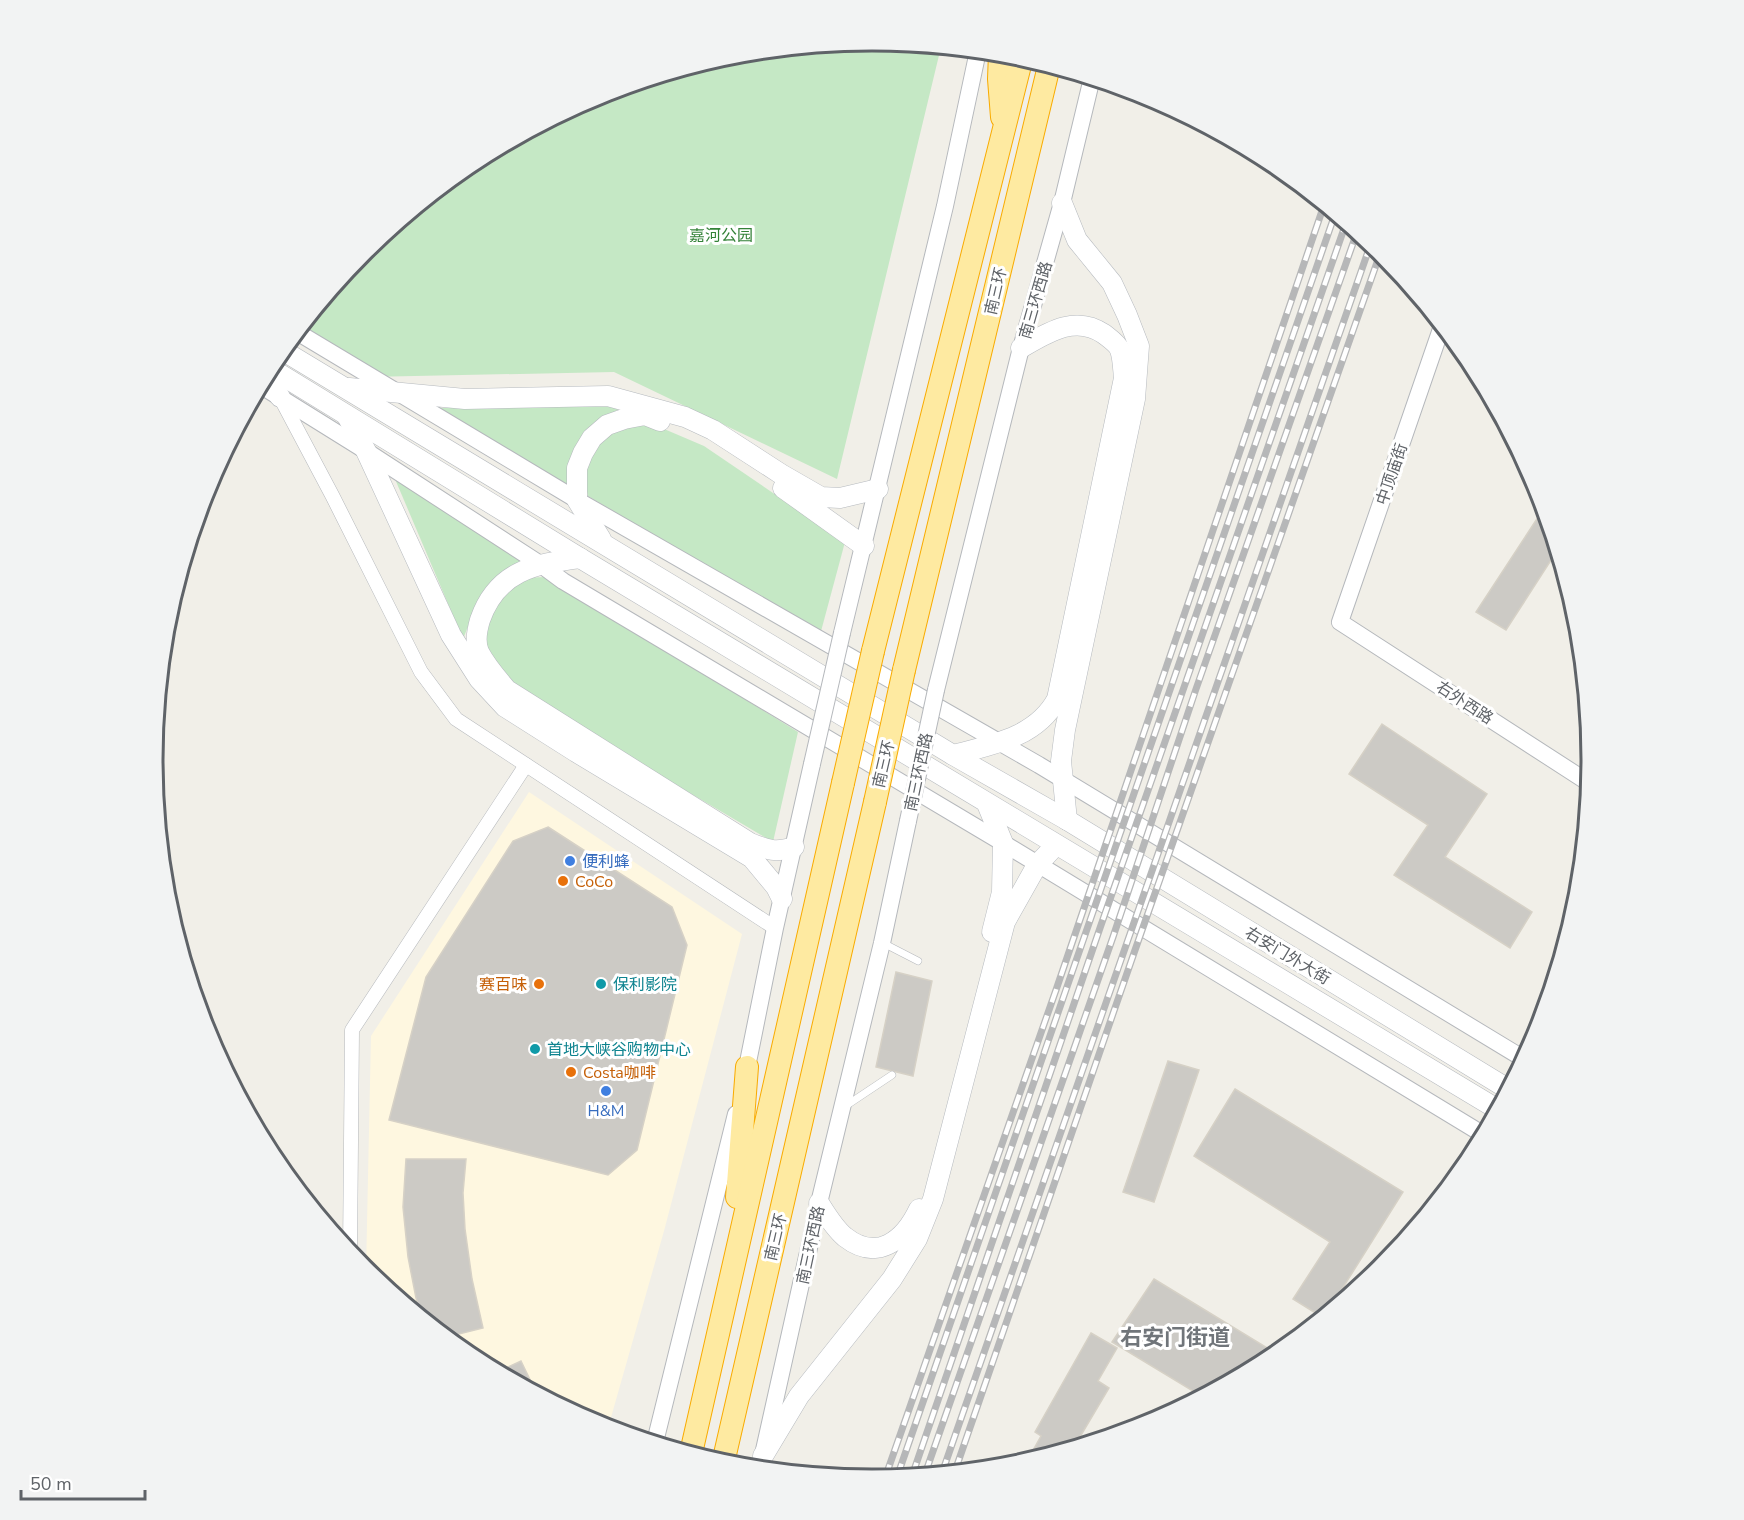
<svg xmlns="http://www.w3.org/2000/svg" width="1744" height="1520" font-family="'Nunito Sans','Noto Sans SC',sans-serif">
<rect width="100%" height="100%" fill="#f1efe8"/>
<!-- commercial -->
<path fill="#fef7e0" d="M529,792L742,934L664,1231L608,1428L596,1425L472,1358L366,1271L371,1036Z"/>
<!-- green -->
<g fill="#c5e8c5">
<path d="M872,41L941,47L837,479L614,372L367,377L300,328L363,251L473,162L597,95L732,54Z"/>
<path d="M622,406L591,431L569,490L437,408Z"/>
<path d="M643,420L704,446L845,542L820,635L588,496L584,479L590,454L613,430Z"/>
<path d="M395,479L528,560L477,604L463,639Z"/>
<path d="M546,577L798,732L773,842L510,687L493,667L481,633L496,597L520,578Z"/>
</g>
<!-- building -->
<g fill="#cccac5" stroke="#d6d1c6" stroke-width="1.5">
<path d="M1544,508L1557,551L1506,630L1476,612Z"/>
<path d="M1382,724L1487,794L1445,857L1532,912L1510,948L1394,875L1428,825L1349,774Z"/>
<path d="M548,827L672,907L687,945L637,1150L608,1175L389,1120L426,977L513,841Z"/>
<path d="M896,972L932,981L913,1076L876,1067Z"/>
<path d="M1168,1061L1199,1070L1154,1202L1123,1192Z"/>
<path d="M1235,1089L1403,1192L1327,1313L1322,1317L1293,1299L1330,1242L1194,1156Z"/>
<path d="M406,1159H466L463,1193L465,1229L472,1279L483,1328L447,1337L423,1318L416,1298L408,1257L403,1207Z"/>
<path d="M1154,1279L1277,1354L1201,1396L1112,1342Z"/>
<path d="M1091,1333L1117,1348L1098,1381L1109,1388L1074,1447L1027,1461L1041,1436L1035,1432Z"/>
<path d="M521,1361L536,1392L497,1372Z"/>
</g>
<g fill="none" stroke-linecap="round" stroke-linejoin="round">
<defs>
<g id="service">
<path d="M883,943L918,961"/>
<path d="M847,1105L892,1075"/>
</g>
<g id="minor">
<path d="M280,397L333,497L421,672L456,719L775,928"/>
<path d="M350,1253L352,1030L526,765"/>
</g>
<g id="tertiary">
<path d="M1442,326L1340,622L1589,783"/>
<path d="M297,332L577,500L1039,765L1524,1059"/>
<path d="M260,385L366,451L540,564L563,581L1003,843L1484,1135"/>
<path d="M842,633L945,206L978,51"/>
<path d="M936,690L1021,348L1062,203L1092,78"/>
<path d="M745,1077L775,928L812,764"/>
<path d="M655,1442L736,1114"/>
<path d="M760,1468L819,1203L882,943L908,821"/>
</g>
<g id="secondary">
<path d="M1062,203L1077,240L1112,283L1127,315L1139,346L1135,399L1065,730L1061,761L1067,820"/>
<path d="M282,350L953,755L1067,820L1508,1089"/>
<path d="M270,368L580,558L1497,1109"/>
<path d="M266,375L280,397"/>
<path d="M349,388L465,399L608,396L685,417L713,430L781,474L821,497L840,498L878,489"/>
<path d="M347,416L366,451L451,635L479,679L505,707L576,752L752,858L776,887L782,899"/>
<path d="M783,488L864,546"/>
<path d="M601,539L577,500V468L583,453L592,438L607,425L624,419L645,415L660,421"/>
<path d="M580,558C534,564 497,571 480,620C477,630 475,643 479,652C486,666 497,678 507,690L750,843C768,850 775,853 794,847"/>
<path d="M953,755C992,745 1037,737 1057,699L1124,378C1123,370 1123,358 1120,350C1118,344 1109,338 1104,334C1075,314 1047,333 1021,348"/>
<path d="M987,804L1003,843L1002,892L992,932"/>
<path d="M819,1203C826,1214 834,1228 845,1237C877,1262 904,1241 919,1209"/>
<path d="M763,1456L799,1396L892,1279L917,1239L933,1199L1005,922L1037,865L1056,845"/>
</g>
<g id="trunk">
<path d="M1000,53L999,79L1002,117"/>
<path d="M873,651L1022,57"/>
<path d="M904,670L1049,66"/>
<path d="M737,1197L747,1067"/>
<path d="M691,1453L843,783"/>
<path d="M723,1463L875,802"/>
</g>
</defs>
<!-- service casing -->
<use href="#service" stroke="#b5b8bc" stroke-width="8"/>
<!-- minor casing -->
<use href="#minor" stroke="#b5b8bc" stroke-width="15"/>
<!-- tertiary casing -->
<use href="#tertiary" stroke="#b5b8bc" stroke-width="18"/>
<!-- secondary casing -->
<use href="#secondary" stroke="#b6babf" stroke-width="21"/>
<!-- trunk casing -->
<use href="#trunk" stroke="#f9ab00" stroke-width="24"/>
<!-- service -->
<use href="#service" stroke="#fff" stroke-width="7"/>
<!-- minor -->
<use href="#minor" stroke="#fff" stroke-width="14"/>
<!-- tertiary -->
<use href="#tertiary" stroke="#fff" stroke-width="16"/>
<!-- secondary -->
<use href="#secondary" stroke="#fff" stroke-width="20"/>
<!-- trunk -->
<use href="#trunk" stroke="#feeaa1" stroke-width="22"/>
<defs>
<g id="rail">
<path d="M955,1471L1134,953L1381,251"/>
<path d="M942,1473L1371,243"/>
<path d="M925,1474L1113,937L1196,689L1357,232"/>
<path d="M912,1476L1100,928L1346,223"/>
<path d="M897,1477L1335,214"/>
<path d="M885,1478L1056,990L1324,205"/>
</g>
</defs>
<!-- rail casing -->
<use href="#rail" stroke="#b6b7b8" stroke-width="7"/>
<!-- rail -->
<use href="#rail" stroke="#fff" stroke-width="4.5" stroke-dasharray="14" stroke-linecap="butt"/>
<defs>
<g id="tertiary-bridge">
<path d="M812,764L842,633"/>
<path d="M908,821L936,690"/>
</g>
<g id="trunk-bridge">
<path d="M843,783L873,651"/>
<path d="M875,802L904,670"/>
</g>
</defs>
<!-- tertiary-bridge casing -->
<use href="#tertiary-bridge" stroke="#b5b8bc" stroke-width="18" stroke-linecap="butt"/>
<!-- trunk-bridge casing -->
<use href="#trunk-bridge" stroke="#f9ab00" stroke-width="24" stroke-linecap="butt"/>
<!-- tertiary-bridge -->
<use href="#tertiary-bridge" stroke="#fff" stroke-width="16"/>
<!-- trunk-bridge -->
<use href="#trunk-bridge" stroke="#feeaa1" stroke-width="22"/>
</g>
<!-- markers -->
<g fill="#3f7fe0" stroke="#fff" stroke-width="2">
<circle cx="570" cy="861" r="6"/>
<circle cx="606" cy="1091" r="6"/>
</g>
<g fill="#e8710a" stroke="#fff" stroke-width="2">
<circle cx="563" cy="881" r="6"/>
<circle cx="539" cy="984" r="6"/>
<circle cx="571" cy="1072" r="6"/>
</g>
<g fill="#0f9aa8" stroke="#fff" stroke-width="2">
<circle cx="601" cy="984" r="6"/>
<circle cx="535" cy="1049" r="6"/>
</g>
<g text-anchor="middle" stroke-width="6" stroke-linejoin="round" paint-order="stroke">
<!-- park labels -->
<g font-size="16" fill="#348238" stroke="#fff">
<text x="721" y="241">嘉河公园</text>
</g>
<!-- street labels -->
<g font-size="16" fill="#5f6368" stroke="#fff">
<text transform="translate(995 291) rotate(-77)" y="6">南三环</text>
<text transform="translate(1035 300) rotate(-74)" y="6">南三环西路</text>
<text transform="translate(1391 474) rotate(-71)" y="6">中顶庙街</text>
<text transform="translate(1465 702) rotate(33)" y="6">右外西路</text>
<text transform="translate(883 764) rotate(-77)" y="6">南三环</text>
<text transform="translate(918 772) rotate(-78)" y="6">南三环西路</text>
<text transform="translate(1288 955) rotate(31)" y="6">右安门外大街</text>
<text transform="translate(775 1237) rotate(-77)" y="6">南三环</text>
<text transform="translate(810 1245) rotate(-78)" y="6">南三环西路</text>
</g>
<!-- shop labels -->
<g font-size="16" fill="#366cbe" stroke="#fff" text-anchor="start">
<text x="582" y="867">便利蜂</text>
<text x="606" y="1116" text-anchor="middle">H&amp;M</text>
</g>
<!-- food labels -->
<g font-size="16" fill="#c56008" stroke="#fff" text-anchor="start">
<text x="575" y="887">CoCo</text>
<text x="527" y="990" text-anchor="end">赛百味</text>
<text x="583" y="1078">Costa咖啡</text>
</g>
<!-- culture labels -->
<g font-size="16" fill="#0d838f" stroke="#fff" text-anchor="start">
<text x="613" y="990">保利影院</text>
<text x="547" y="1055">首地大峡谷购物中心</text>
</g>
<!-- district labels -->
<g font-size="22" font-weight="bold" fill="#70757a" stroke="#fff">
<text x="1175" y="1345">右安门街道</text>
</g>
</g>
<!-- crop -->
<path d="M0 0H1744V1520H0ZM163 760a709 709 0 1 1 1418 0a709 709 0 1 1-1418 0Z" fill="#f2f3f3" fill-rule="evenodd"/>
<path fill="none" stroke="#5f6368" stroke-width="3" d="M163 760a709 709 0 1 1 1418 0a709 709 0 1 1-1418 0Z"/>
<!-- scale -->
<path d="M21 1490v9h124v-9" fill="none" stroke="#5f6368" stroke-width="3"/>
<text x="30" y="1490" font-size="18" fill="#5f6368" stroke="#ffffff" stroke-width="4.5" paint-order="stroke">50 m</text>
</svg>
